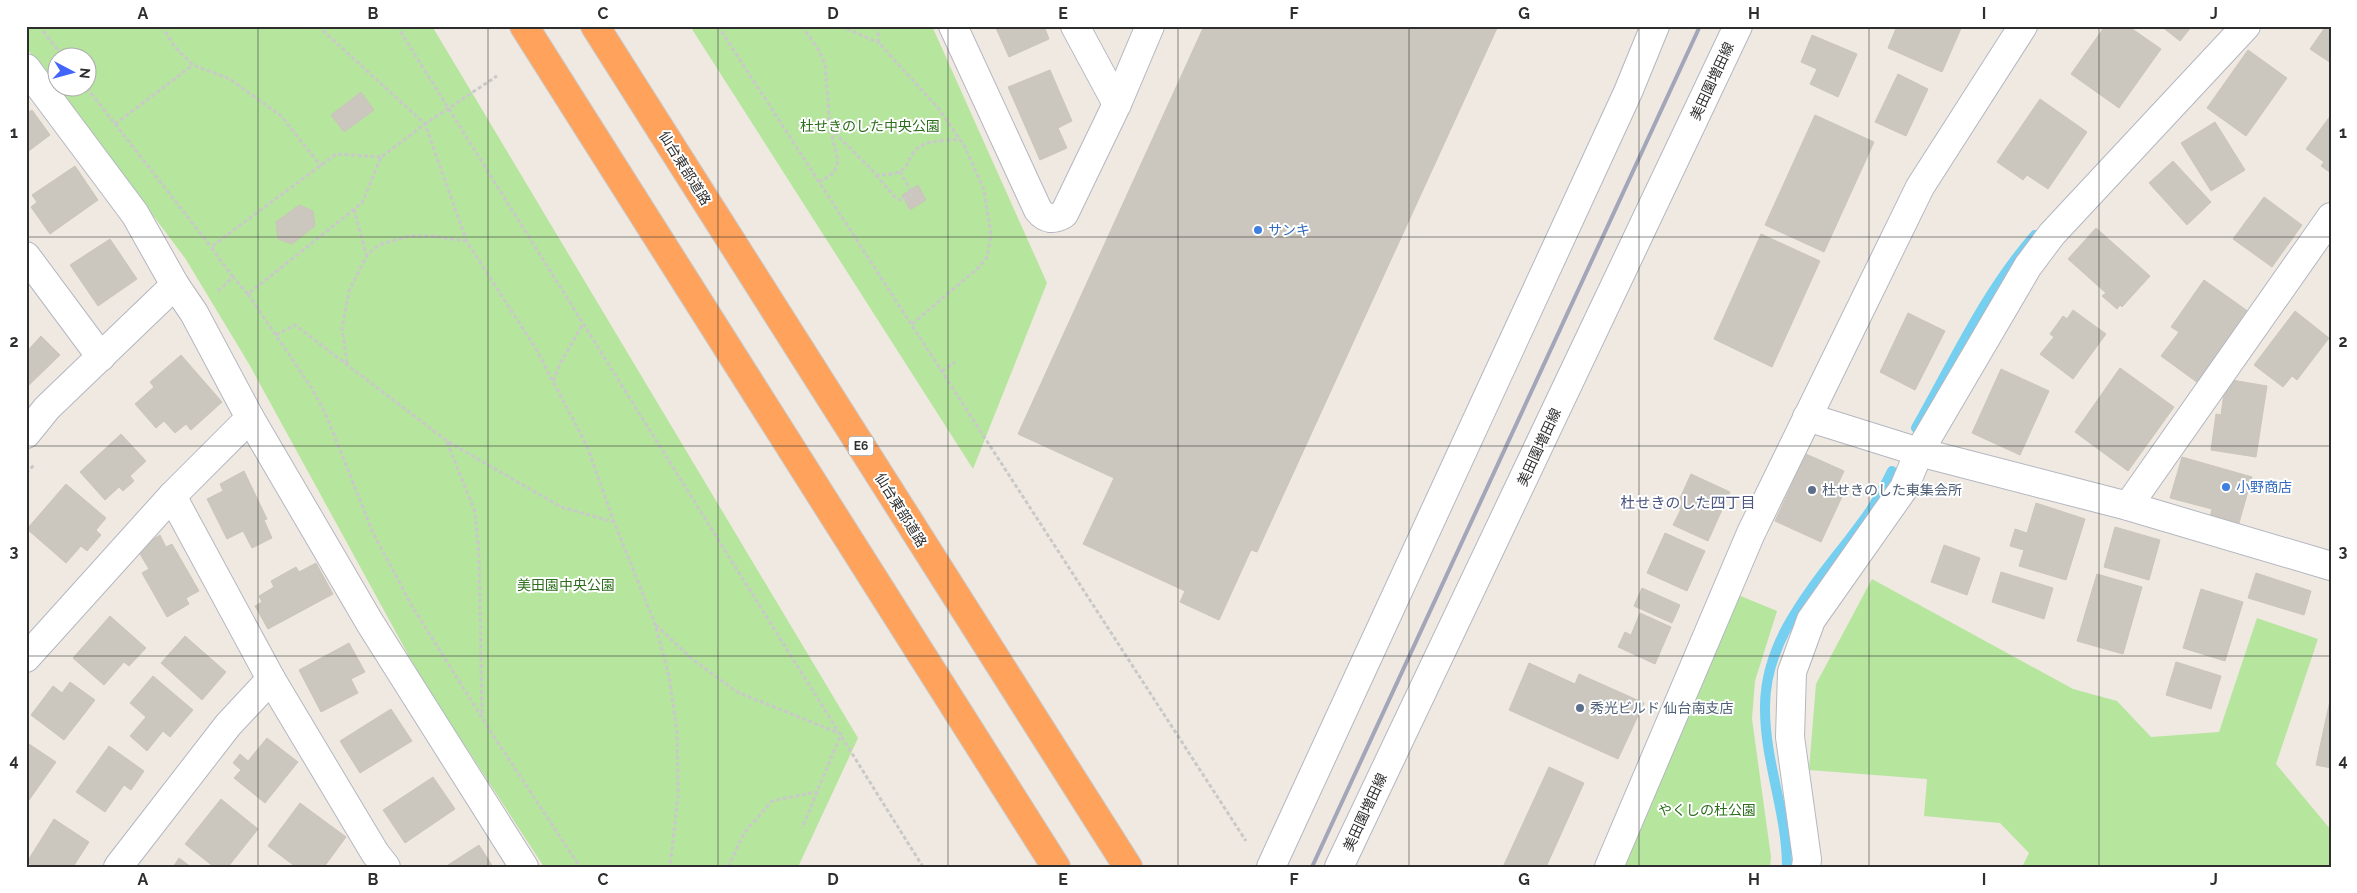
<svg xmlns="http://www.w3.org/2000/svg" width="2357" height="893" font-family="Raleway,'Noto Sans JP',sans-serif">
<rect width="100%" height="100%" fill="#efe9e1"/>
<!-- green -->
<g fill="#b6e59e" fill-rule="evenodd">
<path d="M26,26H432L858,738L798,867H544L421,678L249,364L185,258L26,47ZM58,58H88V88H58Z"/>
<path d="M690,26H932L1047,283L973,469Z"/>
<path d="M1872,579L2073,689L2117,701L2151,737L2219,732L2257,618L2318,639L2276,764L2331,830V864L2328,867H2022L2029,853L2000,823L1924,816L1927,779L1809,770L1816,684Z"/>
<path d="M1738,595L1777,611L1755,681L1752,719L1771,857L1770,867H1622Z"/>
</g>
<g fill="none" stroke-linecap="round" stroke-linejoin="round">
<!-- stream -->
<g stroke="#75cff0" stroke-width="10">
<path d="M1916,428C1953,363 1985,292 2035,235"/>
<path d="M1787,867C1787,813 1765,762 1765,709C1764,630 1828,572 1870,511C1878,499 1885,485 1892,471"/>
</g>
</g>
<!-- building -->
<g fill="#cbc7bf" stroke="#cbc5ba">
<path d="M995,26H1044L1049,39L1009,57Z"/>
<path d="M1204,26H1498L1257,552L1251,550L1219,620L1180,602L1185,591L1083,544L1114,478L1018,434Z"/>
<path d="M1897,26H1962L1942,72L1888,48Z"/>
<path d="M2105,26H2128L2161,49L2119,108L2071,74Z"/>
<path d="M2161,26H2192L2180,41Z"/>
<path d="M2326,26H2331V63L2310,49Z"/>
<path d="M1812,35L1857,54L1838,97L1810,84L1817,69L1801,62Z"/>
<path d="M2248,50L2287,78L2246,136L2207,108Z"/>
<path d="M1050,70L1072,121L1058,128L1067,148L1040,160L1008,87Z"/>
<path d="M1898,74L1928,89L1906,136L1875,122Z"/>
<path d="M361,92L374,110L344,132L331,115Z"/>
<path d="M2040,99L2087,132L2048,189L2027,175L2023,180L1997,162Z"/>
<path d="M32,110L50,135L26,153V114Z"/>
<path d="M1815,115L1874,142L1824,252L1765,225Z"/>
<path d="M2331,115V173L2321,166L2324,162L2306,149Z"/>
<path d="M2215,122L2245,170L2211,191L2181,143Z"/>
<path d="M2173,161L2211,202L2187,225L2149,183Z"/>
<path d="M75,166L98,200L50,234L31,207L37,202L32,195Z"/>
<path d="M918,185L926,200L910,210L902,195Z"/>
<path d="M2264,197L2302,225L2272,267L2233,239Z"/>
<path d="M299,205L313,211L315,226L292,244L278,239L276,222Z"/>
<path d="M2096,228L2150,276L2122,307L2120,305L2117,309L2102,296L2106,293L2068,259Z"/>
<path d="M1761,234L1820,261L1772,367L1714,339Z"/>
<path d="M110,239L137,279L98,306L70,265Z"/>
<path d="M2204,280L2249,312L2198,383L2161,356L2179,332L2171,327Z"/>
<path d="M2073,310L2106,334L2073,379L2040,354L2054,337L2050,334L2063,316L2067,319Z"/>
<path d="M2295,311L2329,338L2297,380L2292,376L2283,387L2254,365Z"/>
<path d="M1908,313L1945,331L1915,390L1880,372Z"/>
<path d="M41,336L60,355L26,388V346L29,349Z"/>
<path d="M181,355L222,402L191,430L186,424L175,433L164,421L156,428L135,404L154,387L150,382Z"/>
<path d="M2120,368L2174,407L2128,471L2075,432Z"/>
<path d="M2001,369L2049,391L2020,455L1972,433Z"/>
<path d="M2226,379L2267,386L2256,457L2211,450L2216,414L2221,415Z"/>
<path d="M121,434L146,461L130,476L134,481L123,491L119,487L105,500L80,472Z"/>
<path d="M1806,454L1844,471L1838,484L1846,488L1821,542L1775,521Z"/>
<path d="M2182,457L2252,477L2237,530L2209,522L2212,509L2170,498Z"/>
<path d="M244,471L267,519L264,520L272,538L252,548L243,531L227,539L207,499L223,491L220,484Z"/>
<path d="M1691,474L1730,492L1708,541L1673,525L1681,509L1676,507Z"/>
<path d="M66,484L106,518L96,530L101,535L87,551L81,546L66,563L27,529Z"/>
<path d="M2036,503L2085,519L2066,580L2019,566L2024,550L2010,546L2015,529L2027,533Z"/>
<path d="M2115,527L2160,540L2149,580L2104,567Z"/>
<path d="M1665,533L1705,551L1687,591L1647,573Z"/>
<path d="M160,535L166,547L172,544L199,591L186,598L189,604L167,617L142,573L149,569L137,549Z"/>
<path d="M1944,545L1980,558L1967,595L1931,582Z"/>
<path d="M316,563L333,594L268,629L255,606L262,602L259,596L274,587L271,581L296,567L299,572Z"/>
<path d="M2001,572L2053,588L2044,619L1992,602Z"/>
<path d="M2256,573L2311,591L2304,615L2248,598Z"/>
<path d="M2097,574L2142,587L2123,654L2077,641Z"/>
<path d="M1642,588L1680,605L1672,623L1634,606Z"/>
<path d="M2201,589L2243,602L2225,661L2183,648Z"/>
<path d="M1640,613L1671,627L1655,664L1618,647L1625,632L1631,635Z"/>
<path d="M110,616L146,648L129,666L124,662L104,685L73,658Z"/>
<path d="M185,636L226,672L202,700L161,663Z"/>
<path d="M349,643L365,672L351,679L358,693L321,712L299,670Z"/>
<path d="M2176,662L2221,676L2211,709L2166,695Z"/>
<path d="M1529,663L1575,684L1579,674L1644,703L1618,759L1509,710Z"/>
<path d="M153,676L193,710L170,737L163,731L147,751L130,736L146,717L130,703Z"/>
<path d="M70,682L95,700L64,740L31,715L53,686L62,693Z"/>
<path d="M2331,696V768L2316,765Z"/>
<path d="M391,709L412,741L360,773L340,741Z"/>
<path d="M267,738L298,762L265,803L234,778L241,770L233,763L240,754L248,761Z"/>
<path d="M26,742L56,762L27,803L26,802Z"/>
<path d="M109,746L144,771L131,790L124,785L105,812L76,792Z"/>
<path d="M1549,767L1584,783L1546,867H1503Z"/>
<path d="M433,777L455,809L405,843L383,810Z"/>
<path d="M221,799L258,829L228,867H214L185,844Z"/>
<path d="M300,803L346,837L324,867H296L268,846Z"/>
<path d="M54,819L89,842L73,867H35L27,862Z"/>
<path d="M479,845L493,867H445Z"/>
<path d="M179,858L191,867H173Z"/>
</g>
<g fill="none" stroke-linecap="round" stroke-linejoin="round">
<defs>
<g id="street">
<path d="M953,26L1038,210C1046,220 1054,220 1064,214L1117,104L1150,26"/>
<path d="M1075,26L1117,104"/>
<path d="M26,68L135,214L175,285L194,313L250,418L370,623L524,867"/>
<path d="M26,256L101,357"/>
<path d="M1807,417L1919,452L2128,506L2331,566"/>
<path d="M26,434L47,408L175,285"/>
<path d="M172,496L271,679L375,853L386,867"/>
<path d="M2128,506L2331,217"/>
<path d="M26,658L172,496L250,418"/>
<path d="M118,867L228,725L271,679"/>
<path d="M1609,867L1751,533L1920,187L2023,26"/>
<path d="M1806,867L1807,859L1790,737L1792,672L1811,620L1904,488L1919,452L2028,266L2052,234L2246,26"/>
</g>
<g id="secondary">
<path d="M1271,867L1628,92L1655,26"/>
<path d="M1339,867L1738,26"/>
</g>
<g id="highway">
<path d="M524,26L1056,867"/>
<path d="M595,26L1128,867"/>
</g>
</defs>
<!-- street casing -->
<use href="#street" stroke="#b4b7c1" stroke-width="30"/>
<!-- secondary casing -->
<use href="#secondary" stroke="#b4b7c1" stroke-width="30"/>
<!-- highway casing -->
<use href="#highway" stroke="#c9c9c9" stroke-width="30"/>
<!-- path -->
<g stroke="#c9c9c9" stroke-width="3" stroke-dasharray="4 2.5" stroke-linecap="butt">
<path d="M39,26L64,58"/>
<path d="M162,26L174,46L193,65L230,79L281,116L321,166"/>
<path d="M318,26L425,124L467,242L536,349L587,446L614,522L655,624L669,676L677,732L678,795L670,867"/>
<path d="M397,26L923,867"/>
<path d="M718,26L1246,841"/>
<path d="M802,26L818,49L825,64L830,128L838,160L834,173L819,182"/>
<path d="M841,26L879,43"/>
<path d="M877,26L879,43L939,109L965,147L984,190L991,235L987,257L978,268L912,324"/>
<path d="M87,88L211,247"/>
<path d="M115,124L193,65"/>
<path d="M830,128L877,175C920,175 900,154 925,144C935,140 949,141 960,139"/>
<path d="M876,175L894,196L901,200L913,194L900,172"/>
<path d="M354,209L366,254"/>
<path d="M233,277L211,247L336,154L381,157"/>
<path d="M218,291L233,277L248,294L362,203L381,157L425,124L497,76"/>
<path d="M248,294L311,387L327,417L373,533L412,606L491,732L580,867"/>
<path d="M276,335L295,325L447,441L561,507L614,522"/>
<path d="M347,363L342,328L349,291L367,255L379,245L409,236H432L466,241"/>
<path d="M942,371L955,362"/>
<path d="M553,381L561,362L583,324"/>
<path d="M447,442L475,512L479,554L482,717"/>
<path d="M26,473L34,465"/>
<path d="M656,625L692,659L737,692L841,734L802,828"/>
<path d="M728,867L744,833L772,801L816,792"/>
</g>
<!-- street -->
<use href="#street" stroke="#fff" stroke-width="28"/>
<!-- secondary -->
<use href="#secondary" stroke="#fff" stroke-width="28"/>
<!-- highway -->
<use href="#highway" stroke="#ffa35c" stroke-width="28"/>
<!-- rail -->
<path stroke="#a3a6b8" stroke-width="4" d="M1312,867L1700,26"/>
</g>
<!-- grid -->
<path fill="none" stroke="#2e2e2e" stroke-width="1" stroke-opacity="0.55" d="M258,26V867M488,26V867M718,26V867M948,26V867M1178,26V867M1409,26V867M1639,26V867M1869,26V867M2099,26V867M26,237H2331M26,446H2331M26,656H2331"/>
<!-- markers -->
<g fill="#3f7fe0" stroke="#fff" stroke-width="2">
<circle cx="1258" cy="230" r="5"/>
<circle cx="2226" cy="487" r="5"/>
</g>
<g fill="#5c6f8a" stroke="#fff" stroke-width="2">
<circle cx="1812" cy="490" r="5"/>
<circle cx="1580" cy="708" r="5"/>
</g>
<g text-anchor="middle" stroke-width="4" stroke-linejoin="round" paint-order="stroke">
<!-- shield labels -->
<rect fill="#fff" stroke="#6d6d6d" stroke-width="1" x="848.5" y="436.5" width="25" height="19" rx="4"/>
<g font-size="12" font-weight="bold" fill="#2e2e2e">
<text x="861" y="450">E6</text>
</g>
<!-- street labels -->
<g font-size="14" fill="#2e2e2e" stroke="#fff">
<text transform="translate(1712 81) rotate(-65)" y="5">美田園増田線</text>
<text transform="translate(685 168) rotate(58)" y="5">仙台東部道路</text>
<text transform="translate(1539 447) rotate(-65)" y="5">美田園増田線</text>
<text transform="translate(901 510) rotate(58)" y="5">仙台東部道路</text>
<text transform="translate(1365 812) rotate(-65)" y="5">美田園増田線</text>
</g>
<!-- park labels -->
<g font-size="14" fill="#2c6e1b" stroke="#fff">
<text x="870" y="131">杜せきのした中央公園</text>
<text x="566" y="590">美田園中央公園</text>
<text x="1707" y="815">やくしの杜公園</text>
</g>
<!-- shop labels -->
<g font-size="14" fill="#366cbe" stroke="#fff" text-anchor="start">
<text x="1268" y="235">サンキ</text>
<text x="2236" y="492">小野商店</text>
</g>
<!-- service labels -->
<g font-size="14" fill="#4e5e75" stroke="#fff" text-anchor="start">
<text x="1822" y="495">杜せきのした東集会所</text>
<text x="1590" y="713">秀光ビルド 仙台南支店</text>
</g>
<!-- neighbourhood labels -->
<g font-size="15" fill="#4d5680" stroke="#fff">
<text x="1688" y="508">杜せきのした四丁目</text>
</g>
</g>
<!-- border -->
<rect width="2357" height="893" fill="none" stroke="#ffffff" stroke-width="55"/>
<!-- north arrow -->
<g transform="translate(72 72) rotate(96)"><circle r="24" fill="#ffffff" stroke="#ababab"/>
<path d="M0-4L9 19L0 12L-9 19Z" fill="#4264fb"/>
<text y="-8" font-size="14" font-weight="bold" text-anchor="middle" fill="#2e2e2e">N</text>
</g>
<rect x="28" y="28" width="2302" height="838" fill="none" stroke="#2e2e2e" stroke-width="2"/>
<g font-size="16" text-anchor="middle" font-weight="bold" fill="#2e2e2e">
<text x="143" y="19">A</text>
<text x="373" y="19">B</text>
<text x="603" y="19">C</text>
<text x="833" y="19">D</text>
<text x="1063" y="19">E</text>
<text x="1294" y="19">F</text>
<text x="1524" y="19">G</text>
<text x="1754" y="19">H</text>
<text x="1984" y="19">I</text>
<text x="2214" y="19">J</text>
<text x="14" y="138">1</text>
<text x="2343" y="138">1</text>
<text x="14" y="347">2</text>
<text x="2343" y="347">2</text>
<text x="14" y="557">3</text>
<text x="2343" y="557">3</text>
<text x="14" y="766">4</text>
<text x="2343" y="766">4</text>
<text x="143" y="885">A</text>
<text x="373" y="885">B</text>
<text x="603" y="885">C</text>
<text x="833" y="885">D</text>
<text x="1063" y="885">E</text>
<text x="1294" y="885">F</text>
<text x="1524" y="885">G</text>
<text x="1754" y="885">H</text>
<text x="1984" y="885">I</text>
<text x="2214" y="885">J</text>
</g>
</svg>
